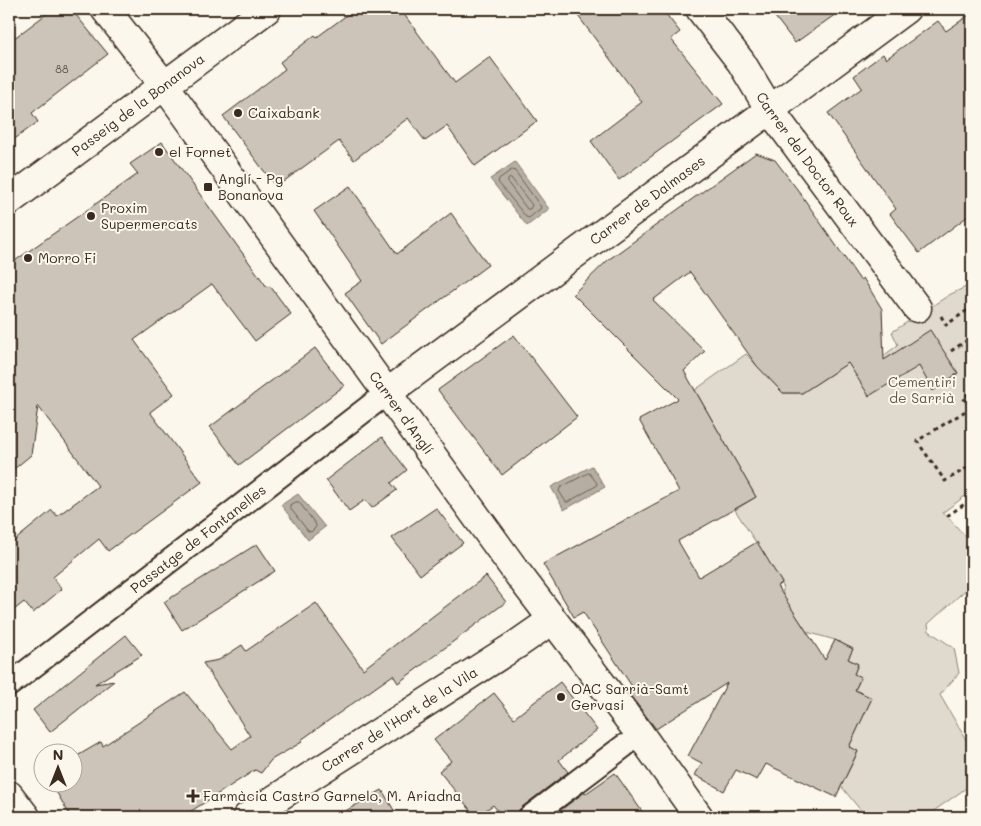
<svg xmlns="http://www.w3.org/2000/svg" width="981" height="826" font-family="Mali,sans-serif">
<rect width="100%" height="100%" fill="#fbf7ec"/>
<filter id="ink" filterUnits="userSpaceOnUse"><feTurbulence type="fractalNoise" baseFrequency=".02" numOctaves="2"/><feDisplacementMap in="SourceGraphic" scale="10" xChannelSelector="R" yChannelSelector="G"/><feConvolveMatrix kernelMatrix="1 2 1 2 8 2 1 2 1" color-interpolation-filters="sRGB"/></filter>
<g filter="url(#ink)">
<!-- green -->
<path fill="#dfd9ce" stroke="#8d8276" d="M972,284V491L942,513L947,516L972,544V584L928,624L929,631L954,648L959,673L940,695L972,750V784L925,817H866L841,786L858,752L849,747L872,698L855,690L861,678L854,674L858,664L848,659L853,649L835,640L807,632L783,596L782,583L735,510L756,497L695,390L746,354L783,393H802L863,353L855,377L898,345L892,332L949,295Z"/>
<!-- water -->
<g fill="#b6aea2" stroke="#85796d">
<path d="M515,162L549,209L527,226L490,179Z"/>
<path d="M592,466L605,487L564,510L551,487Z"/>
<path d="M298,494L325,527L308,540L281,505Z"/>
</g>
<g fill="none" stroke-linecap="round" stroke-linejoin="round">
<!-- shore -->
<g stroke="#6c5f53" stroke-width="1">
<path d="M512,170L515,171L541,207L540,209L529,218L526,217L498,182L499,179Z"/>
<path d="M511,178L532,205L530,209H527L508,183V180Z"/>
<path d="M589,473L597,483L596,486L568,502H566L559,491L560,488Z"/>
<path d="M296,502H299L316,525V527L311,532L308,531L290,508V505Z"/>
</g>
</g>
<!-- building -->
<g fill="#ccc4b9" stroke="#3b2a1e">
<path d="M53,9H71L108,54L32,113L38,122L9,143V42Z"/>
<path d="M355,9H400L455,83L490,57L537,121L475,166L447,126L425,141L408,118L354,160L339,141L276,187L223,116L285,69L280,62L315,35L317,37Z"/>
<path d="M573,9H662L680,32L671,39L723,104L619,180L591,141L642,102Z"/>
<path d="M769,9H843L795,43Z"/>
<path d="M972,13V213L919,253L890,214L896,209L828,113L862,88L854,76L883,54L886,59L938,21L946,31Z"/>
<path d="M162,142L267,287L270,286L291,314L255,341L212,284L134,340L174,394L150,412L202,482L108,551L99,539L53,577L62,589L33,613L24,602L9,614V545L52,510L57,516L98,486L38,406L31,455L9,473V265L138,174L130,164Z"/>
<path d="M756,153L775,160L800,193L860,280L863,278L882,309L884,360L930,330L958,373L933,391L919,366L869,396L848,363L802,393H783L757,366L690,272L653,300L705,351L684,371L756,497L678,541L699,577L757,542L782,583L777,586L825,660L835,640L853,649L848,659L858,664L854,674L861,677L855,690L872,698L849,747L858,751L836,797L766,764L757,780L736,770L724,791L695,775L702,763L688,756L727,683L656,729L630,695L635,691L583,612L574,617L543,564L679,491L639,420L678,399L573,294L608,260Z"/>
<path d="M350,186L397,254L451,213L488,265L381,344L345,293L362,281L314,211Z"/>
<path d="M514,335L577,417L502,475L438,390Z"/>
<path d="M315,348L344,386L239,465L210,427Z"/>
<path d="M382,437L407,470L391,483L397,490L372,508L365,500L349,511L326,480Z"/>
<path d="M436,508L463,543L420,575L392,538Z"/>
<path d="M257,544L275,571L182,630L164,602Z"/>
<path d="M486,576L506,602L398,683L393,675L301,740L302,742L271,760L261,773L255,770L182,817H71L54,788L61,784H72V759L101,742L103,746L185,692L232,749L250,736L203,663L219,660L242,645L246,651L316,603L363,669Z"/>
<path d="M126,635L142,655L95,684L114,681L50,732L33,710Z"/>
<path d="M560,682L597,730L559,760L568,772L522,807L518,811L517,817H503L493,805L476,817L439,771L451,761L434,740L494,693L514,718Z"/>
<path d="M615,773L646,817H551L585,792V794Z"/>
<path d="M382,790L398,817H335Z"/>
</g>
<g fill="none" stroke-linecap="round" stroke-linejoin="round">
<defs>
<g id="pedestrian">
<path id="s1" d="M9,685L387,393"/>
<path d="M530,817L624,746"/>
</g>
<g id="minor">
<path id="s2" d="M105,9L165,86L518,574L640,734L699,817"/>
<path id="s3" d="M700,9L741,62L770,110L917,308"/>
<path id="s4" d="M387,393L906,9"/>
<path id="s5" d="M247,817L516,645L552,620"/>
</g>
<g id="tertiary">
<path id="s6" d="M9,201L267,9"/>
<path d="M9,795L26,817"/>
</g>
</defs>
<!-- pedestrian casing -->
<use href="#pedestrian" stroke="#3b2a1e" stroke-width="26"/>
<!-- minor casing -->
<use href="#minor" stroke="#3b2a1e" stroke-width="31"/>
<!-- tertiary casing -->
<use href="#tertiary" stroke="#3b2a1e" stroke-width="31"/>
<!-- path -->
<g stroke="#3b2a1e" stroke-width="3" stroke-dasharray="4 4" stroke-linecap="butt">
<path d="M941,316L946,325L972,307"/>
<path d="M951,351L972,337"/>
<path d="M972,407L917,441L945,481L972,465"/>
<path d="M972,407L963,398L972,392"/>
<path d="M947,516L972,499"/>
</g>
<!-- pedestrian -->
<use href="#pedestrian" stroke="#fbf7ec" stroke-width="22"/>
<!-- minor -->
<use href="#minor" stroke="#fbf7ec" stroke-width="28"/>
<!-- tertiary -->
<use href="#tertiary" stroke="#fbf7ec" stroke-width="28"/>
</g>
</g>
<!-- markers -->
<g fill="#3b2a1e" stroke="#fbf7ec" stroke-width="2">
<circle cx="238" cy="113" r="5"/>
<circle cx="159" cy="152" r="5"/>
<rect x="203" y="182" width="10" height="10" rx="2.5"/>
<circle cx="91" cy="216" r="5"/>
<circle cx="28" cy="258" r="5"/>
<circle cx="561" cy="697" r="5"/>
<path d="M190.5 788.5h5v5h5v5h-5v5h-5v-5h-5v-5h5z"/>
</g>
<g text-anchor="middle" stroke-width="4" stroke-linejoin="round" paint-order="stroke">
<!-- number labels -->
<g font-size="11" fill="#5f5045">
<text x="62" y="73">88</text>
</g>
<!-- street labels -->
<g font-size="14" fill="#3b2a1e" stroke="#fbf7ec">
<text dy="5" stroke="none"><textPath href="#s6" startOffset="161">Passeig de la Bonanova</textPath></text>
<text dy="5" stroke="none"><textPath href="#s3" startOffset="185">Carrer del Doctor Roux</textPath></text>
<text dy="5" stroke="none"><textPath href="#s4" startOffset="324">Carrer de Dalmases</textPath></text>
<text dy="5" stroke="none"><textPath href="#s2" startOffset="501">Carrer d'Anglí</textPath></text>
<text dy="5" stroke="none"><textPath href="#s1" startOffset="239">Passatge de Fontanelles</textPath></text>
<text dy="5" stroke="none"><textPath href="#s5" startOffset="181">Carrer de l'Hort de la Vila</textPath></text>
</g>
<!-- poi labels -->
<g font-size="14" fill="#3b2a1e" stroke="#fbf7ec" text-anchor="start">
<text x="248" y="118">Caixabank</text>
<text x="169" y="157">el Fornet</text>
<text x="218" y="184">Anglí - Pg<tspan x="218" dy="16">Bonanova</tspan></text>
<text x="101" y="213">Proxim<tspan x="101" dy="16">Supermercats</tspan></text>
<text x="38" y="263">Morro Fi</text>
<text x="571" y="694">OAC Sarrià-Samt<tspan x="571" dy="16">Gervasi</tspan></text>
<text x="203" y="801">Farmàcia Castro Garnelo, M. Ariadna</text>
</g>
<!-- park labels -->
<g font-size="14" fill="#64564a" stroke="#fbf7ec">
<text x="922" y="387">Cementiri<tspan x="922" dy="16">de Sarrià</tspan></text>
</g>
</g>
<!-- margin -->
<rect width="981" height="826" fill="none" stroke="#fbf7ec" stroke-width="30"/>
<rect x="15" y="15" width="951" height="796" fill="none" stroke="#3b2a1e" stroke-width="2" filter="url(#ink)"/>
<!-- north arrow -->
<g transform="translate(58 768)"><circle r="24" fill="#fbf7ec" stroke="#aea59a"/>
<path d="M0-4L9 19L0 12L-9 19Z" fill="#3b2a1e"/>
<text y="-8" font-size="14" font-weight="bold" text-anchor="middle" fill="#3b2a1e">N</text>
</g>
</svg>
